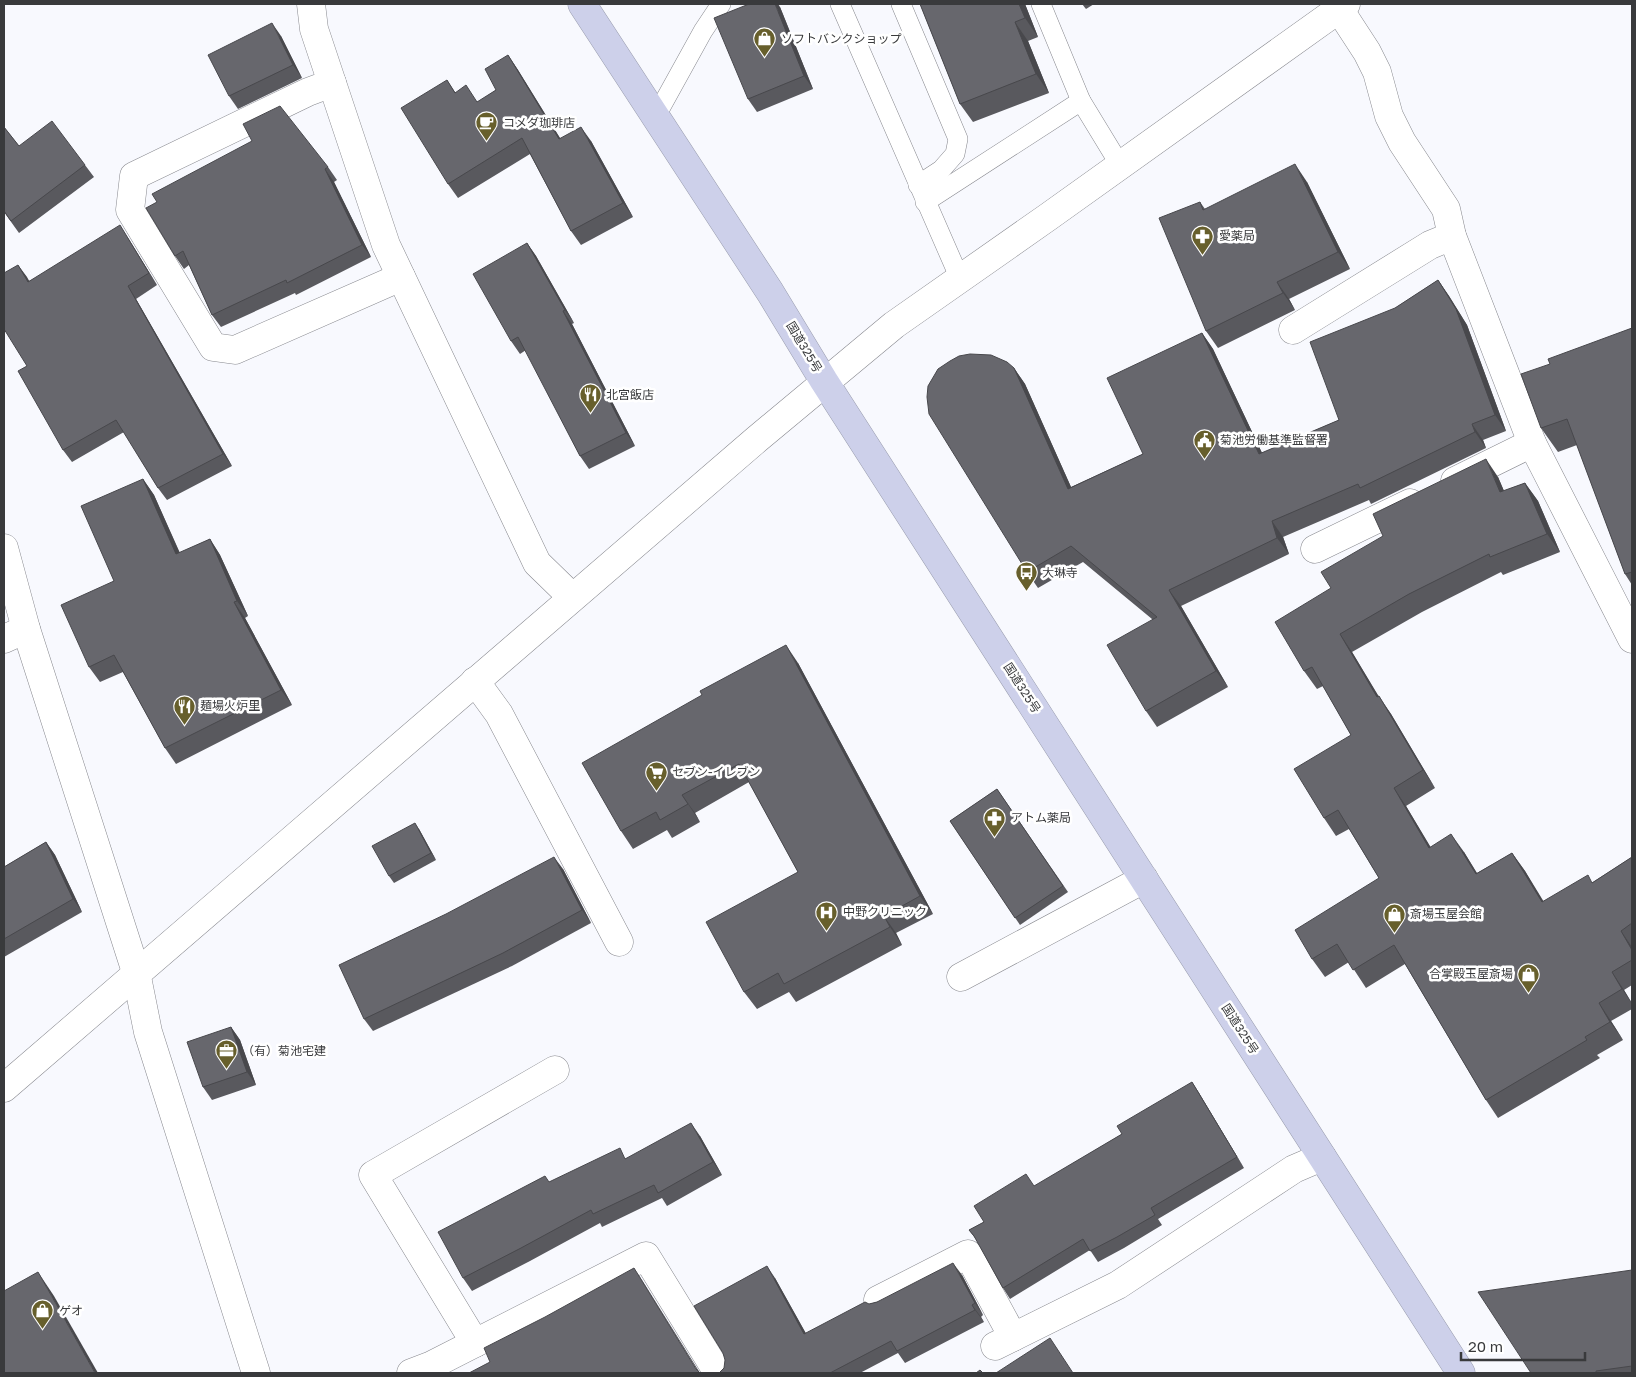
<svg xmlns="http://www.w3.org/2000/svg" width="1636" height="1377" font-family="'Golos Text','Noto Sans JP',sans-serif">
<rect width="100%" height="100%" fill="#f8f9fe"/>
<g fill="none" stroke-linecap="round" stroke-linejoin="round">
<defs>
<g id="lane">
<path d="M840,4L960,279"/>
<path d="M901,4L958,139L955,154L941,170L918,185"/>
<path d="M1041,4L1081,101L1120,165"/>
<path d="M656,116L703,31L721,4"/>
<path d="M925,202L1081,101"/>
</g>
<g id="street">
<path d="M311,4L314,29L386,245L537,563L572,597"/>
<path d="M1339,9L1367,52L1377,72L1389,116L1402,142L1446,209L1452,236L1532,443L1632,639"/>
<path d="M332,83L308,92L134,176L130,210L213,347L235,350L401,277"/>
<path d="M1293,330L1430,245L1452,236"/>
<path d="M1455,481L1532,443"/>
<path d="M4,548L26,629L136,972L148,1032L256,1373"/>
<path d="M1315,549L1410,503"/>
<path d="M4,639L26,629"/>
<path d="M475,681L499,714L619,942"/>
<path d="M961,977L1144,879"/>
<path d="M878,1300L968,1254L1013,1337"/>
<path d="M475,1343L373,1175L555,1070"/>
<path d="M995,1346L1118,1285L1294,1169L1322,1157"/>
<path d="M411,1373L432,1365L646,1256L718,1373"/>
</g>
<path id="secondary" d="M4,1088L757,439L894,325L1048,217L1346,4"/>
<path id="highway" d="M582,4L770,292L824,381L1461,1373"/>
</defs>
<!-- lane casing -->
<use href="#lane" stroke="#87888e" stroke-width="20"/>
<!-- street casing -->
<use href="#street" stroke="#87888e" stroke-width="29"/>
<!-- secondary casing -->
<use href="#secondary" stroke="#87888e" stroke-width="29"/>
<!-- highway casing -->
<use href="#highway" stroke="#999cad" stroke-width="29"/>
<!-- lane -->
<use href="#lane" stroke="#fff" stroke-width="19"/>
<!-- street -->
<use href="#street" stroke="#fff" stroke-width="28"/>
<!-- secondary -->
<use href="#secondary" stroke="#fff" stroke-width="28"/>
<!-- highway -->
<use href="#highway" stroke="#cdd0ea" stroke-width="28"/>
</g>
<!-- wall -->
<g fill="#59595e">
<path d="M920,4H1025L1038,37L1028,41L1049,93L973,122L960,104Z"/>
<path d="M1082,4H1094L1086,9Z"/>
<path d="M780,7L813,89L757,112L748,99Z"/>
<path d="M281,36L302,78L238,109L229,96Z"/>
<path d="M508,55L518,70L560,138L591,141L633,217L581,245L571,231L530,154L458,198L448,184L447,80L455,92L478,102L496,90Z"/>
<path d="M4,127L19,146L85,165L94,177L19,233L4,212Z"/>
<path d="M328,167L337,180L334,182L371,257L296,295L295,293L221,327L212,315L189,265L184,269L175,256L157,202Z"/>
<path d="M1307,182L1350,269L1289,299L1295,310L1218,348L1206,331L1200,202L1205,209Z"/>
<path d="M128,238L157,285L136,299L232,466L167,500L158,488L124,432L72,462L63,450L27,366L18,265L29,281Z"/>
<path d="M527,243L536,256L574,323L572,324L635,446L589,469L580,456L526,350L520,354L511,341Z"/>
<path d="M1438,280L1449,296L1467,325L1506,431L1483,440L1486,448L1371,504L1369,500L1283,537L1289,554L1181,606L1228,687L1157,727L1146,711L1152,619L1083,562L1038,588L1027,572L1014,368L1025,384L1071,487L1143,454L1202,333L1213,349L1262,453L1339,420L1395,308Z"/>
<path d="M1632,328V585L1625,574L1577,445L1558,452L1541,428L1550,364Z"/>
<path d="M1498,477L1504,491L1525,483L1538,501L1560,552L1503,575L1501,572L1422,612L1352,652L1378,696L1391,714L1435,788L1406,806L1430,847L1464,852L1477,873L1512,853L1525,871L1543,902L1593,882L1632,857V985L1624,990L1632,1003V1009L1611,1021L1623,1040L1597,1055L1600,1058L1498,1118L1486,1100L1405,964L1366,988L1349,962L1325,977L1312,959L1379,878L1349,829L1336,836L1324,818L1351,735L1323,686L1317,689L1304,671L1331,588L1383,536Z"/>
<path d="M143,479L154,495L180,553L210,539L220,555L248,616L245,618L292,705L176,764L165,748L123,672L100,682L89,667Z"/>
<path d="M798,663L933,914L896,933L902,945L796,1002L789,992L757,1009L744,992L798,872L749,782L695,813L700,822L672,838L667,830L633,849L621,831Z"/>
<path d="M997,789L1068,892L1020,925L950,821Z"/>
<path d="M419,829L436,860L394,883L389,876Z"/>
<path d="M46,842L55,855L82,912L4,957V867Z"/>
<path d="M563,869L591,923L512,966L373,1031L364,1019Z"/>
<path d="M231,1027L240,1040L256,1085L212,1100L203,1087Z"/>
<path d="M1192,1082L1199,1093L1244,1168L1158,1219L1162,1225L1124,1248L1098,1262L1090,1250L1010,1299L1003,1288L978,1242L969,1230L984,1222L1035,1186L1122,1134Z"/>
<path d="M700,1136L722,1175L667,1206L662,1198L602,1227L600,1223L530,1261L472,1291L463,1278L549,1182Z"/>
<path d="M1632,1270V1373H1531Z"/>
<path d="M962,1275L983,1315L981,1317L984,1322L905,1363L898,1353L860,1373H719L724,1368L775,1278L806,1334L869,1304L877,1302Z"/>
</g>
<!-- shaded-wall -->
<g fill="#48484c">
<path d="M775,4H778L780,7L813,89L804,76Z"/>
<path d="M1019,4H1025L1038,37L1025,18Z"/>
<path d="M1015,22L1028,41L1049,93L1036,74Z"/>
<path d="M272,23L281,36L302,78L293,65Z"/>
<path d="M508,55L518,70L569,153L559,139Z"/>
<path d="M581,127L591,141L633,217L623,203Z"/>
<path d="M1295,164L1307,182L1350,269L1338,252Z"/>
<path d="M325,169L334,182L371,257L362,245Z"/>
<path d="M120,225L128,238L157,285L149,273Z"/>
<path d="M527,243L536,256L574,323L565,310Z"/>
<path d="M18,265L27,277L36,294L28,282Z"/>
<path d="M1438,280L1449,296L1467,325L1506,431L1495,415Z"/>
<path d="M1277,282L1289,299L1295,310L1283,293Z"/>
<path d="M128,286L136,299L232,466L223,454Z"/>
<path d="M563,311L572,324L635,446L626,433Z"/>
<path d="M1202,333L1213,349L1270,470L1259,454Z"/>
<path d="M1014,368L1025,384L1079,505L1068,489Z"/>
<path d="M1472,424L1483,440L1486,448L1475,432Z"/>
<path d="M1486,459L1498,477L1512,510L1500,492Z"/>
<path d="M143,479L154,495L187,570L176,554Z"/>
<path d="M1525,483L1538,501L1560,552L1547,534Z"/>
<path d="M1272,521L1283,537L1289,554L1277,538Z"/>
<path d="M210,539L220,555L248,616L237,601Z"/>
<path d="M1169,590L1181,606L1228,687L1216,671Z"/>
<path d="M234,602L245,618L292,705L281,690Z"/>
<path d="M1340,634L1352,652L1390,715L1377,697Z"/>
<path d="M786,645L798,663L933,914L920,896Z"/>
<path d="M1379,696L1391,714L1435,788L1423,770Z"/>
<path d="M1394,788L1406,806L1442,866L1429,848Z"/>
<path d="M682,795L695,813L700,822Z"/>
<path d="M415,823L419,829L436,860L431,853Z"/>
<path d="M1451,834L1464,852L1488,892L1476,874Z"/>
<path d="M46,842L55,855L82,912L73,899Z"/>
<path d="M1512,853L1525,871L1555,920L1542,902Z"/>
<path d="M554,857L563,869L591,923L582,910Z"/>
<path d="M884,916L896,933L902,945L890,927Z"/>
<path d="M1621,931L1632,947V950Z"/>
<path d="M1612,972L1624,990L1632,1004L1622,989Z"/>
<path d="M1599,1003L1611,1021L1623,1040L1610,1022Z"/>
<path d="M231,1027L240,1040L256,1085L247,1072Z"/>
<path d="M1192,1082L1199,1093L1244,1168L1237,1157Z"/>
<path d="M691,1123L700,1136L722,1175L713,1162Z"/>
<path d="M953,1263L962,1275L983,1315L975,1303Z"/>
<path d="M767,1266L775,1278L813,1346L804,1334Z"/>
<path d="M634,1268L642,1280L700,1373H699Z"/>
<path d="M38,1272L54,1296L98,1373H95Z"/>
<path d="M972,1305L981,1317L984,1322L975,1310Z"/>
</g>
<!-- building -->
<g fill="#67676d" stroke="#48484c">
<path d="M749,4H775L804,76L748,99L714,18Z"/>
<path d="M920,4H1019L1025,18L1015,22L1036,74L960,104Z"/>
<path d="M272,23L293,65L229,96L208,55Z"/>
<path d="M508,55L559,139L581,127L623,203L571,231L522,138L448,184L401,108L447,80L455,93L466,85L477,102L496,90L485,69Z"/>
<path d="M280,106L328,167L325,169L362,245L287,283L286,280L212,315L183,251L175,256L146,208L157,202L152,194L252,141L243,124Z"/>
<path d="M52,121L85,165L11,221L4,211V127L19,146Z"/>
<path d="M1295,164L1338,252L1277,282L1283,293L1206,331L1159,218L1200,202L1203,210Z"/>
<path d="M120,225L149,273L128,286L223,454L158,488L116,420L63,450L18,371L27,366L4,329V273L18,265L28,282Z"/>
<path d="M527,243L565,310L563,311L626,433L580,456L518,337L511,341L473,274Z"/>
<path d="M1438,280L1456,309L1495,415L1472,424L1475,432L1360,488L1358,484L1272,521L1277,538L1169,590L1216,671L1146,711L1107,645L1157,617L1071,546L1027,572L929,414L927,397L928,386L938,369L950,361L959,356L970,354L991,355L1007,362L1014,368L1068,489L1143,454L1107,378L1202,333L1259,454L1339,420L1310,342L1395,308Z"/>
<path d="M1632,328V572L1625,574L1567,419L1541,428L1521,374L1550,364L1548,359Z"/>
<path d="M1486,459L1500,492L1525,483L1547,534L1490,557L1489,554L1409,594L1340,634L1377,697L1379,696L1423,770L1394,788L1429,848L1451,834L1476,874L1512,853L1542,902L1588,875L1592,883L1632,857V923L1621,931L1632,950V960L1612,972L1622,989L1599,1003L1610,1022L1585,1037L1587,1040L1486,1100L1394,945L1353,970L1337,944L1312,959L1295,930L1379,878L1338,810L1324,818L1294,769L1351,735L1312,667L1304,671L1275,622L1331,588L1321,572L1383,536L1373,514Z"/>
<path d="M143,479L176,554L210,539L237,601L234,602L281,690L165,748L114,655L89,667L61,605L114,581L81,506Z"/>
<path d="M786,645L920,896L884,916L890,927L784,984L778,973L744,992L706,922L798,872L739,764L682,795L688,804L660,820L656,812L621,831L582,763L702,695L700,691Z"/>
<path d="M997,789L1063,886L1015,918L950,821Z"/>
<path d="M415,823L431,853L389,876L372,846Z"/>
<path d="M46,842L73,899L4,939V867Z"/>
<path d="M554,857L582,910L503,953L364,1019L339,965L446,914Z"/>
<path d="M231,1027L247,1072L203,1087L187,1042Z"/>
<path d="M1192,1082L1237,1157L1151,1208L1155,1215L1117,1237L1090,1251L1083,1239L1003,1288L974,1236L969,1230L984,1222L974,1206L1026,1174L1034,1186L1122,1134L1117,1126Z"/>
<path d="M691,1123L713,1162L658,1193L654,1185L593,1214L591,1210L521,1248L463,1278L438,1232L545,1176L549,1182L620,1148L625,1159Z"/>
<path d="M953,1263L975,1303L972,1305L975,1310L897,1351L891,1341L830,1373H719L724,1368L725,1360L723,1353L694,1306L767,1266L804,1334L865,1302L869,1304L877,1302Z"/>
<path d="M634,1268L696,1369L700,1373H469L490,1362L484,1348L545,1317Z"/>
<path d="M1632,1270V1366L1596,1371V1373H1531L1478,1292Z"/>
<path d="M38,1272L95,1373H4V1291Z"/>
<path d="M1050,1338L1073,1373H996Z"/>
<path d="M980,1370L983,1373H976Z"/>
</g>
<!-- icons -->
<defs>
<symbol id="shop-pin" viewBox="-11 -11 22 30"><path d="M0 17L-7.5 6A9.5 9.5 0 1 1 7.5 6Z" fill="#675f2c" stroke="#fff"/><path d="M-5-2.5h2.3a2.7 3.5 0 0 1 5.4 0H5L5.5 6h-11ZM-1.5-2.5h3a1.5 2.3 0 0 0-3 0Z" fill="#fff"/></symbol>
<symbol id="cafe-pin" viewBox="-11 -11 22 30"><path d="M0 17L-7.5 6A9.5 9.5 0 1 1 7.5 6Z" fill="#675f2c" stroke="#fff"/><path d="M-5.5-4.5H6V0H3Q3 3.5 0 3.5H-2.5Q-5.5 3.5-5.5 0ZM3-3.2v2h1.7v-2ZM-6 4.5H4V6H-6Z" fill="#fff"/></symbol>
<symbol id="pharmacy-pin" viewBox="-11 -11 22 30"><path d="M0 17L-7.5 6A9.5 9.5 0 1 1 7.5 6Z" fill="#675f2c" stroke="#fff"/><path d="M-2-6h4v4h4v4h-4v4h-4v-4h-4v-4h4Z" fill="#fff"/></symbol>
<symbol id="restaurant-pin" viewBox="-11 -11 22 30"><path d="M0 17L-7.5 6A9.5 9.5 0 1 1 7.5 6Z" fill="#675f2c" stroke="#fff"/><path d="M-5-6h1v4h1v-4h1v4h1v-4h1v5L-1.5 .5V6h-2V.5L-5-1ZM5-6V6H3V1.5H1.5Q1.5-4 5-6Z" fill="#fff"/></symbol>
<symbol id="civic-pin" viewBox="-11 -11 22 30"><path d="M0 17L-7.5 6A9.5 9.5 0 1 1 7.5 6Z" fill="#675f2c" stroke="#fff"/><path d="M-.6-6.5H3V-4.5H.6V-3L4-1V1h2V6H-6V1h2V-1L-.6-3ZM-1.2 2.5V6h2.4V2.5Z" fill="#fff"/></symbol>
<symbol id="bus-pin" viewBox="-11 -11 22 30"><path d="M0 17L-7.5 6A9.5 9.5 0 1 1 7.5 6Z" fill="#675f2c" stroke="#fff"/><path d="M-5-6H5V4H4V6H2V4H-2V6H-4V4H-5ZM-3.5-4V0h7V-4ZM-3.5 1.2v1.5H-2V1.2ZM2 1.2v1.5H3.5V1.2Z" fill="#fff"/></symbol>
<symbol id="supermarket-pin" viewBox="-11 -11 22 30"><path d="M0 17L-7.5 6A9.5 9.5 0 1 1 7.5 6Z" fill="#675f2c" stroke="#fff"/><path d="M-6-5.5h2.5l.6 2H6L4.5 2H-2.5L-4.4-4H-6ZM-1.5 3.2a1.3 1.3 0 1 0 .1 0ZM3 3.2a1.3 1.3 0 1 0 .1 0Z" fill="#fff"/></symbol>
<symbol id="hospital-pin" viewBox="-11 -11 22 30"><path d="M0 17L-7.5 6A9.5 9.5 0 1 1 7.5 6Z" fill="#675f2c" stroke="#fff"/><path d="M-5-5h3v3.5h4V-5h3V5h-3V1.5h-4V5h-3Z" fill="#fff"/></symbol>
<symbol id="office-pin" viewBox="-11 -11 22 30"><path d="M0 17L-7.5 6A9.5 9.5 0 1 1 7.5 6Z" fill="#675f2c" stroke="#fff"/><path d="M-6-3h4V-5.5h4V-3h4V5H-6ZM-1-4.5V-3h2v-1.5ZM-6 0V1H6V0Z" fill="#fff"/></symbol>
</defs>
<g fill-rule="evenodd">
<use href="#shop-pin" x="752" y="26" width="25" height="34"/>
<use href="#cafe-pin" x="474" y="110" width="25" height="34"/>
<use href="#pharmacy-pin" x="1190" y="224" width="25" height="34"/>
<use href="#restaurant-pin" x="578" y="382" width="25" height="34"/>
<use href="#civic-pin" x="1192" y="428" width="25" height="34"/>
<use href="#bus-pin" x="1014" y="560" width="25" height="34"/>
<use href="#restaurant-pin" x="172" y="694" width="25" height="34"/>
<use href="#supermarket-pin" x="644" y="760" width="25" height="34"/>
<use href="#pharmacy-pin" x="982" y="806" width="25" height="34"/>
<use href="#hospital-pin" x="814" y="900" width="25" height="34"/>
<use href="#shop-pin" x="1382" y="902" width="25" height="34"/>
<use href="#shop-pin" x="1516" y="962" width="25" height="34"/>
<use href="#office-pin" x="214" y="1038" width="25" height="34"/>
<use href="#shop-pin" x="30" y="1298" width="25" height="34"/>
</g>
<g text-anchor="middle" stroke-width="5" stroke-linejoin="round" paint-order="stroke">
<!-- poi labels -->
<g font-size="12" fill="#393a3c" stroke="#fff" text-anchor="start">
<text x="781" y="43">ソフトバンクショップ</text>
<text x="503" y="127">コメダ珈琲店</text>
<text x="1219" y="240">愛薬局</text>
<text x="606" y="399">北宮飯店</text>
<text x="1220" y="444">菊池労働基準監督署</text>
<text x="1042" y="577">大琳寺</text>
<text x="200" y="710">麺場火炉里</text>
<text x="672" y="776">セブン-イレブン</text>
<text x="1011" y="822">アトム薬局</text>
<text x="843" y="916">中野クリニック</text>
<text x="1410" y="918">斎場玉屋会館</text>
<text x="1513" y="978" text-anchor="end">合掌殿玉屋斎場</text>
<text x="242" y="1055">（有）菊池宅建</text>
<text x="59" y="1315">ゲオ</text>
</g>
<!-- street labels -->
<g font-size="12" fill="#393a3c" stroke="#fff">
<text transform="translate(804 347) rotate(59)" y="4">国道325号</text>
<text transform="translate(1022 688) rotate(57)" y="4">国道325号</text>
<text transform="translate(1240 1029) rotate(57)" y="4">国道325号</text>
</g>
</g>
<!-- border -->
<rect width="1636" height="1377" fill="none" stroke="#393a3c" stroke-width="10"/>
<!-- scale -->
<path d="M1461 1352v8h124v-8" fill="none" stroke="#393a3c" stroke-width="2.5"/>
<text x="1468" y="1352" font-size="15" fill="#393a3c" stroke="#ffffff" stroke-width="4" paint-order="stroke">20 m</text>
</svg>
